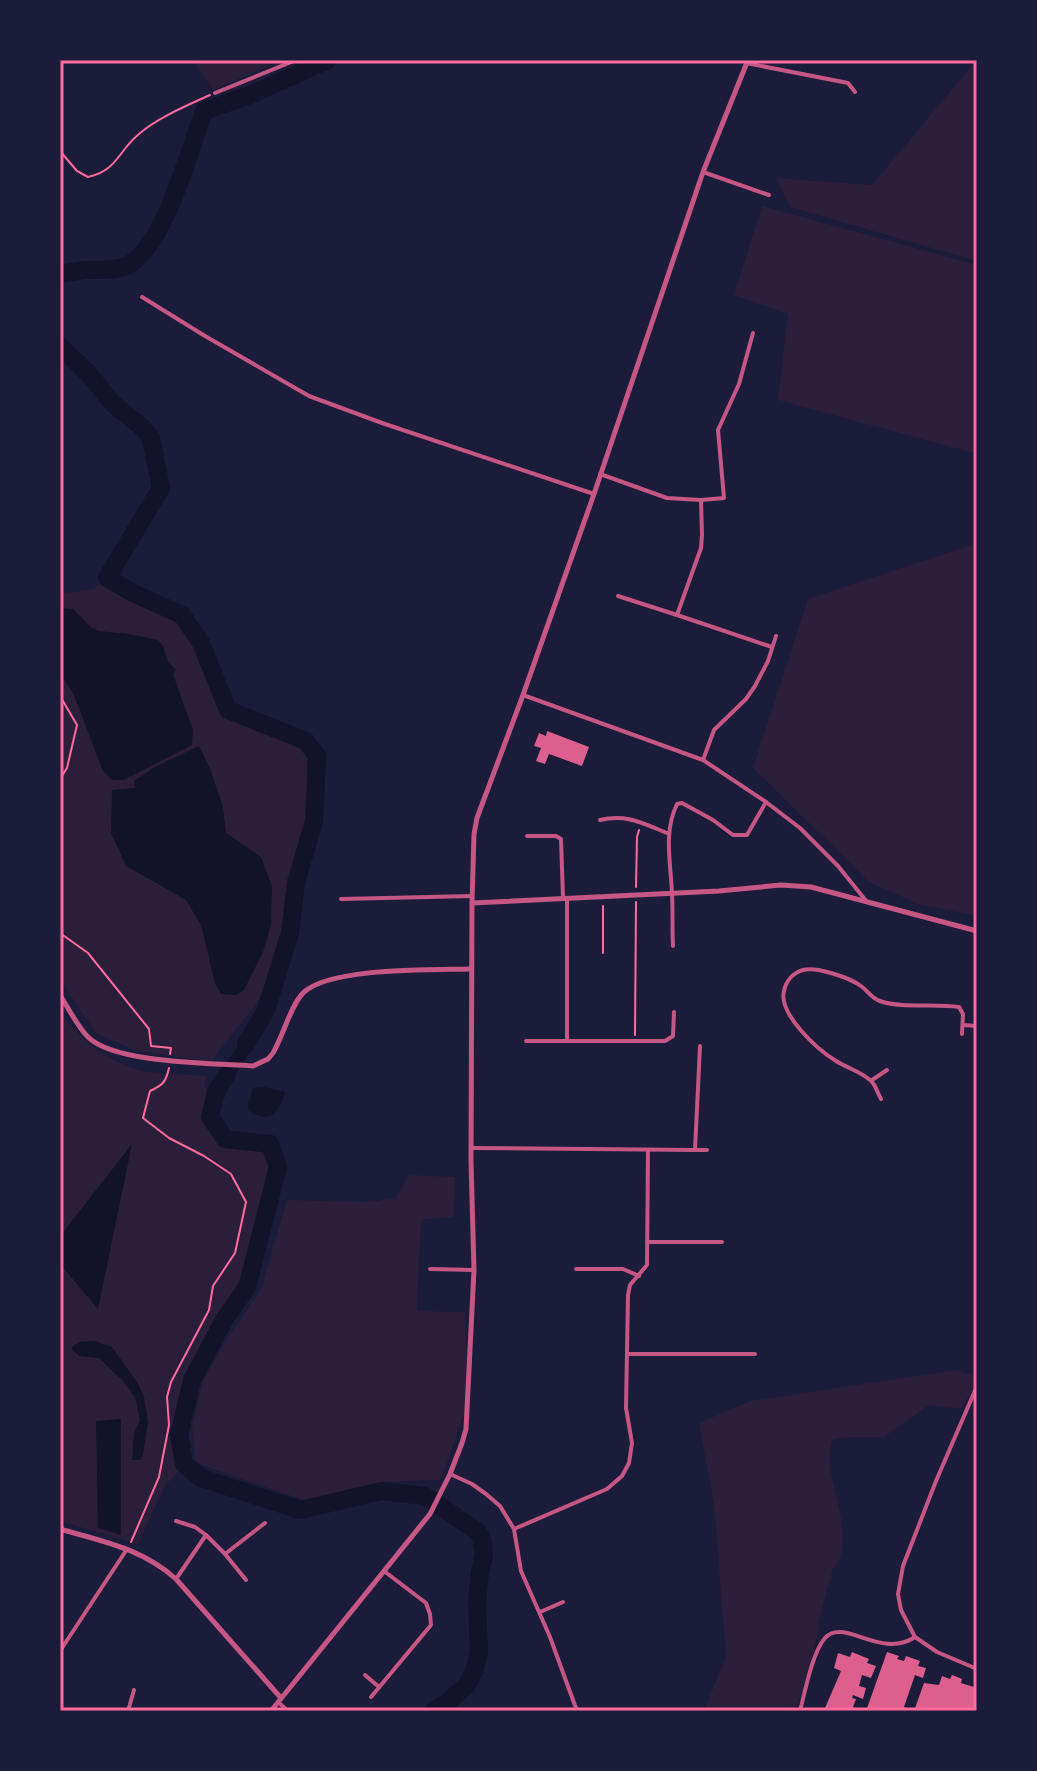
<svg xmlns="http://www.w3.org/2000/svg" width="1037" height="1771" font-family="Jost,sans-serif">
<rect width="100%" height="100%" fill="#1b1b3a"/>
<!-- green -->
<g fill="#2a1e3b">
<path d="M193,60H283L213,90Z"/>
<path d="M977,60V261L790,207L776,178L872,185Z"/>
<path d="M762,206L977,265V454L778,400L788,314L734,295Z"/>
<path d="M977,543V916L918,904L869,882L753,768L808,599Z"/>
<path d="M103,581L179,619L196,643L225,712L299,744L311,759L307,820L288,883L284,934L259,1000L211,1062L137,1051L97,1034L60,980V594L94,589Z"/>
<path d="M60,1011C81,1040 108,1063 144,1071C164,1075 186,1074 207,1076L204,1085L225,1127L261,1147L270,1167L243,1284L218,1320L186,1379L173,1434L179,1471L165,1486L138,1544L60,1521Z"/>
<path d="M409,1175L455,1177L453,1217L421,1220L417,1311L465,1312L467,1378L464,1415L441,1480L379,1482L306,1501L196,1463L192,1426L203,1381L222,1347L261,1289L287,1200L370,1202L396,1198Z"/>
<path d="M956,1370L977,1377V1383L961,1409L929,1405L884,1437H845L832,1440C831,1446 829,1453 829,1459C831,1490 857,1543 833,1569L818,1623L820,1627L796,1710L704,1711L726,1656L714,1505L699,1423L750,1401Z"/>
</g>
<!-- water -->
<g fill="#12122b">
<path d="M60,608L73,609L92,628L99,631L129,634L158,640L163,646L168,662L176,670L173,674L193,730L192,745L124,780H112L103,771L73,693L60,674Z"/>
<path d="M199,746L210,769L223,807L226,833L261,857L272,886L271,925L263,952L244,990L236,995L221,994L215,983L201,925L186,900L126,866L111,833L112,790L135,788L134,781L153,768Z"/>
<path d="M253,1023L265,1026L233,1079L224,1098L210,1094L217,1077Z"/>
<path d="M264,1087L285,1092C279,1113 270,1126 248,1110V1103L251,1098V1092L253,1088Z"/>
<path d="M132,1144L98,1309L60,1264V1236Z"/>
<path d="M95,1341L112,1347L137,1382L144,1397L148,1422L143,1455L140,1460H132L134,1433L140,1420L135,1397L123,1381L99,1358L79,1356L71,1348L79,1342Z"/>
<path d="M121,1419V1535L98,1528L96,1421Z"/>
</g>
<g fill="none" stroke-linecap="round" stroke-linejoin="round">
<!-- river -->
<g stroke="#12122b" stroke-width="18">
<path d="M60,274C68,273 76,271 85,270C98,269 115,272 128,265C164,247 190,149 204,111L250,95L328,60"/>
<path d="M60,346L90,375L112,403L143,428L151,438L161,488L107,578L133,593L182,615L201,643L228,710L306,741L317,756L314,821L296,882L290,933L266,1010L246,1044"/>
<path d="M226,1076L216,1092L210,1117L225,1139L270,1144L278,1167L247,1287L224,1320L192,1380L179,1434L184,1464L201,1478L300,1510L382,1491L425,1496L477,1531L482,1539L484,1555L480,1572L477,1601L479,1652L475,1669L467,1685L444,1705L433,1711"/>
</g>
</g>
<!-- building -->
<g fill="#dd5f8e">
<path d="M547,731L589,747L582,766L549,754L545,764L536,761L541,748L534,746L539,733L546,736Z"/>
<path d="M852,1652L869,1659L867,1663L876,1666L871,1678L862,1675L859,1686L866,1688L863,1699L853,1695L852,1698L856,1699L853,1707L863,1711H831L825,1708L841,1671L834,1668L838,1653L850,1657Z"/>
<path d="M887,1652L899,1656L897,1659L904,1661L906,1656L920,1661L918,1666L926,1668L923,1678L915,1675L904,1707L913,1711H866Z"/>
<path d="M952,1675L962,1679L961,1683L977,1688L975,1711H914L924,1683L939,1685L942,1676L950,1679Z"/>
</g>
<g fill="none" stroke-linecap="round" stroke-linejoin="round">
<!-- path -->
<g stroke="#ff6b9d" stroke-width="2">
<path d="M60,151L77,171L88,177C118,170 118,151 139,134C157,118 188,105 210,95"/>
<path d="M60,696L77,725L67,768L60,779"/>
<path d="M636,887L637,837L639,830"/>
<path d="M60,933L88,953L149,1029L151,1046L171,1048L170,1054"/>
<path d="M603,953V906"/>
<path d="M635,1035L636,902"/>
<path d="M131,1542L159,1477L169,1425L167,1397L171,1382L209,1310L213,1286L235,1253L246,1202L231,1174L204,1156L169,1138L143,1118L150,1091C163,1085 166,1082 169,1068"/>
</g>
<!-- minor -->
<g stroke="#c65784" stroke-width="4">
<path d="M746,63L848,83L855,92"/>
<path d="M215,93L296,60"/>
<path d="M703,172L769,195"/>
<path d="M142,297L205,336L309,396L382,423L594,494"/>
<path d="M600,474L667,498L701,500L702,535L701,548L677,615L772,647"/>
<path d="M701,500L724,498L718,430L739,384L753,333"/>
<path d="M618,596L677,615"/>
<path d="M523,695L703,760L766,802L800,828L838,866L867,902"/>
<path d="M703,760L714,730L746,699L755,686L768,661L776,636"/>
<path d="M600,820C627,814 642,823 667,833"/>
<path d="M527,836H556L561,839L563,898"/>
<path d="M341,899L472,896"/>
<path d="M673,946C672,928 673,911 672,894C671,863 663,833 677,804L682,803L713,820L733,835H747L766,802"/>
<path d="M963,1025L977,1026"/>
<path d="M526,1041H665L673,1036L674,1012"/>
<path d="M567,1041V898"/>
<path d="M872,1080L887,1070"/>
<path d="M881,1099C878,1094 876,1087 873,1083C865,1073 847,1068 836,1061C818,1050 778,1014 784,991C786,981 793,973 803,970C816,966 850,978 861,986C868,991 871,998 880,1001C903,1009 935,1003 959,1007L963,1014L962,1034"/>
<path d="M471,1148L695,1150L700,1046"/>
<path d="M695,1150H707"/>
<path d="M647,1242H722"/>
<path d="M430,1269L474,1270"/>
<path d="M576,1269H623L639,1276"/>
<path d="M628,1354H755"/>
<path d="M977,1386L936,1481L903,1566L898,1594L901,1610L915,1637L937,1652L977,1669"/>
<path d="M450,1474L472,1484L486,1494L500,1506L514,1529L521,1571L550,1637L577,1711"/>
<path d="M176,1521L195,1527L206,1535"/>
<path d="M514,1529L607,1489L622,1476L629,1463L632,1443L626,1408L628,1295L630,1285L647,1265L648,1150"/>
<path d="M225,1554L246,1580"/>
<path d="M176,1579L206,1535L225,1554L265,1523"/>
<path d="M540,1612L563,1602"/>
<path d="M60,1651L127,1549"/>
<path d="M365,1675L379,1687"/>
<path d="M371,1697L431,1625L430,1614L426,1603L384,1571"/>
<path d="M278,1702L288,1711"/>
<path d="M128,1711L134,1690"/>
<path d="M800,1711C805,1692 812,1653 825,1638C844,1617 881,1660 915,1637"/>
</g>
<!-- tertiary -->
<g stroke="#c65784" stroke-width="5">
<path d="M472,903L719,891L781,885L811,887L977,931"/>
<path d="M60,995C69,1009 77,1026 88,1037C115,1064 215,1063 253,1066L268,1059L273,1053C283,1036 291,1005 303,993C329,967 434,970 471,969"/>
<path d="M60,1529C104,1542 141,1548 176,1579L281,1698"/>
<path d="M271,1711L430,1514L450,1474L462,1443L466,1429L474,1270L471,1161L472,903L474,834L477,818L523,695L594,494L703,172L748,60"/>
</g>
</g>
<!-- border -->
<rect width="1037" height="1771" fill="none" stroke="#1b1b3a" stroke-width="124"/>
<rect x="62" y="62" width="913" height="1647" fill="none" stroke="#ff6b9d" stroke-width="3"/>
</svg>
